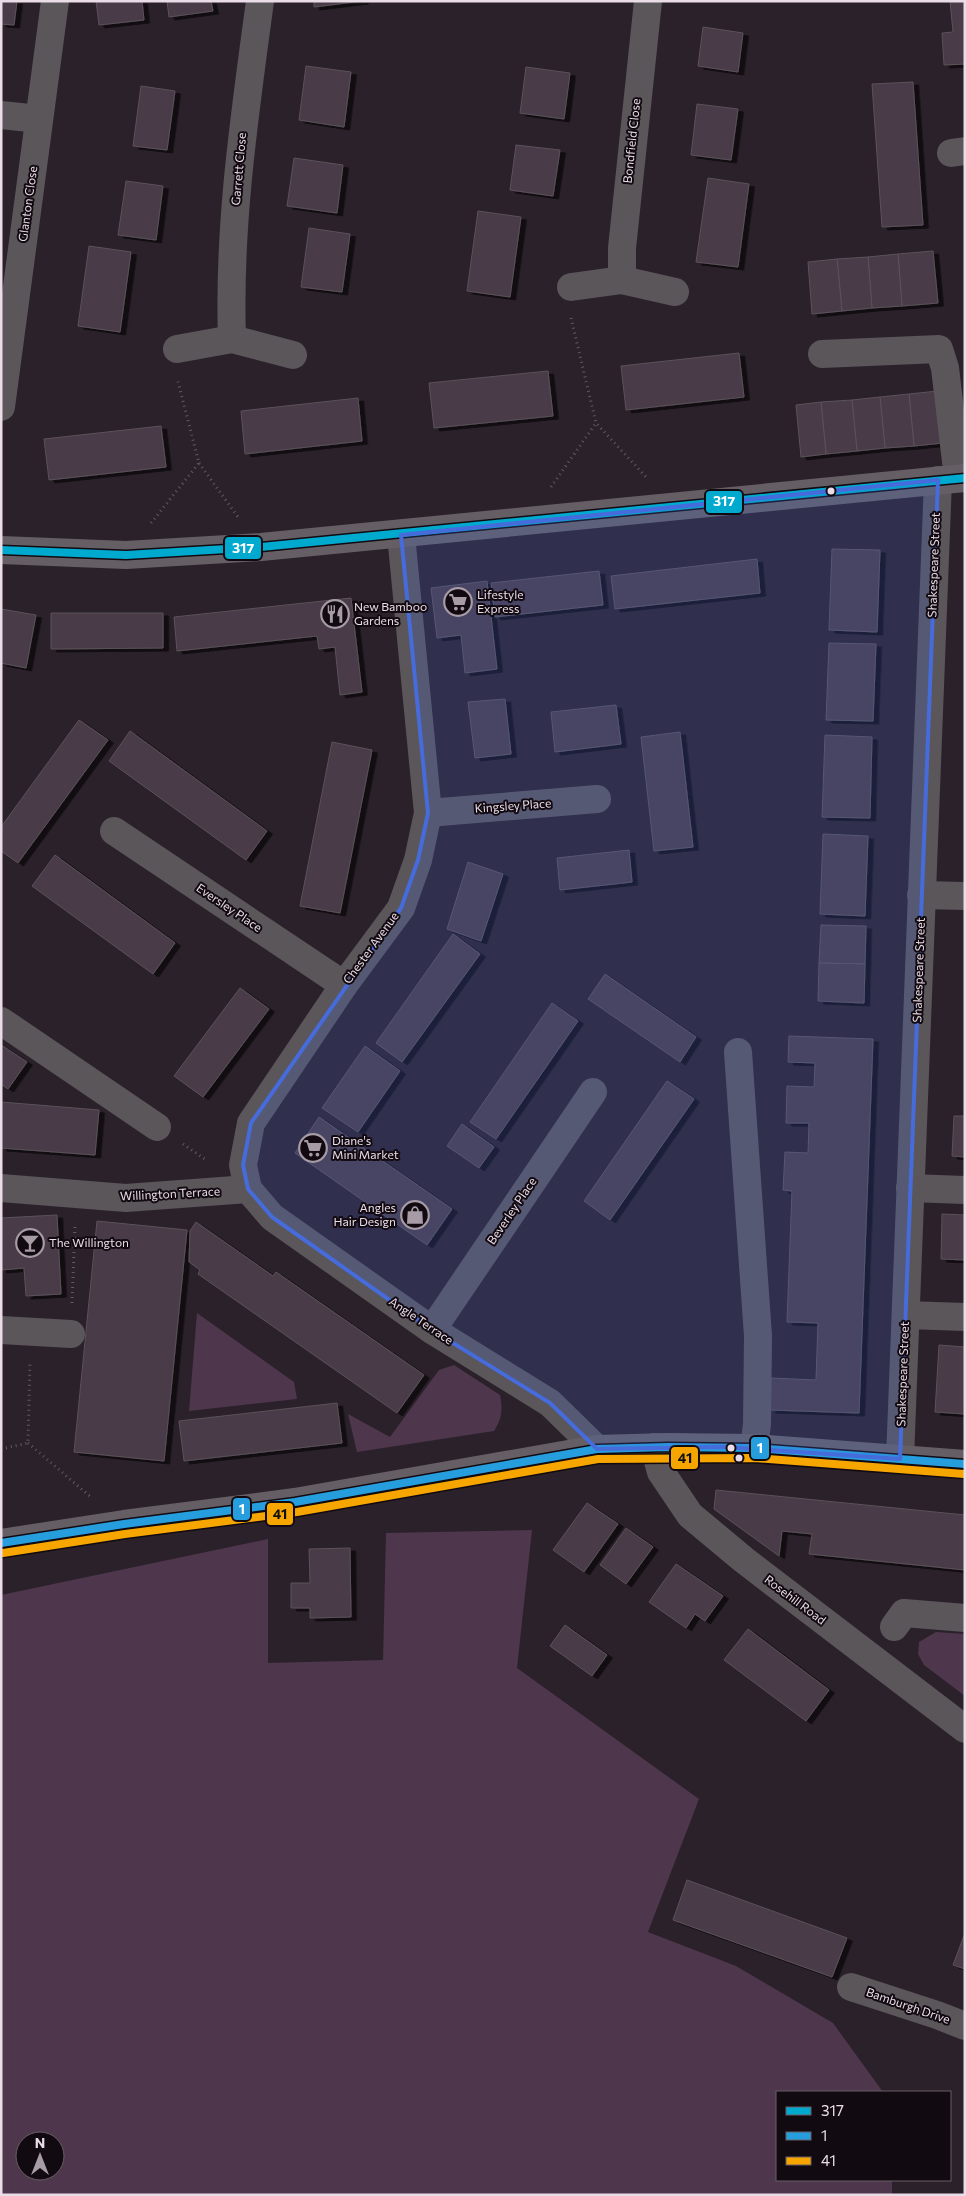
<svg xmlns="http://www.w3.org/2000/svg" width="966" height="2196" font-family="Commissioner,sans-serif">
<defs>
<filter id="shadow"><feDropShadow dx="5.5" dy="3" stdDeviation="0" flood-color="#0009"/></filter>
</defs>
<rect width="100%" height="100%" fill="#2b212a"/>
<!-- green -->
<g fill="#4e364c" fill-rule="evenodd">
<path d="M197,1313L294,1382L297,1399L189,1411Z"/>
<path d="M454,1365L500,1395C503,1409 502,1419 494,1431L357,1452L348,1414L390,1437L439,1370Z"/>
<path d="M532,1530L517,1668L699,1799L648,1932L736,1966L833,2023L883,2092H777V2180H892V2195H1V1595L268,1539V1663L383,1660L386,1533ZM25,2141H55V2171H25Z"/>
<path d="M936,1632L965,1634V1696L924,1665L918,1654L919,1642Z"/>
</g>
<!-- building -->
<g fill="#483b47" stroke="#5b525a" filter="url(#shadow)">
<path d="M1,1H17L14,25L1,24Z"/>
<path d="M96,1H142L144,20L99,25Z"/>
<path d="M167,1H211L213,11L169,17Z"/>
<path d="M314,1H363L314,7Z"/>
<path d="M950,1H965V64L944,65L942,33L953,32Z"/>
<path d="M703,27L743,33L738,72L698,66Z"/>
<path d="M306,66L351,72L344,127L299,120Z"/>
<path d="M526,67L570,73L564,119L520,113Z"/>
<path d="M913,82L923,225L882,227L872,84Z"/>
<path d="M141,86L175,91L167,150L133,146Z"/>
<path d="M697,104L738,109L731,160L691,155Z"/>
<path d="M516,145L560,150L553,196L510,190Z"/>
<path d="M294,158L343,165L337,213L287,206Z"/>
<path d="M708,178L749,184L738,267L696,262Z"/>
<path d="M126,181L163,186L156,240L118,235Z"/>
<path d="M478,211L521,217L510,297L467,291Z"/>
<path d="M309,228L350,234L342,292L301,287Z"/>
<path d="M89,246L131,252L120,332L78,326Z"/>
<path d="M933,251L938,303L902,306L898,254Z"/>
<path d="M898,254L902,306L872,308L868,257Z"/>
<path d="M868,257L872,308L842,311L837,259Z"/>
<path d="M837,259L842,311L812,314L808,262Z"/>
<path d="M739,353L744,397L626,410L621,366Z"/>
<path d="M548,371L553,416L434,428L429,383Z"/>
<path d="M938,391L943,443L914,446L909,394Z"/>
<path d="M909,394L914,446L885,448L880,397Z"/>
<path d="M880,397L885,448L857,451L852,400Z"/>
<path d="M358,398L362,441L245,454L241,411Z"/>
<path d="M852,400L857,451L826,454L821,402Z"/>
<path d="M821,402L826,454L801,457L796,405Z"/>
<path d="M161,426L166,467L49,480L44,439Z"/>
<path d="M832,549L880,550L877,632L829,630Z"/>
<path d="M757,559L760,593L615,609L611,576Z"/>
<path d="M599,571L603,605L495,617L491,583Z"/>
<path d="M487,581L497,669L465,673L461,635L437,638L431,588Z"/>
<path d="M351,598L362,692L340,695L335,647L319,649L317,636L177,651L174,617Z"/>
<path d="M1,609L36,615L26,668L1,663Z"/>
<path d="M51,613H163V648L51,649Z"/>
<path d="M829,643L876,644L873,721L826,720Z"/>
<path d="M505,699L511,754L475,758L468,702Z"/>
<path d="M616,705L621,744L555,752L551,712Z"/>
<path d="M79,720L108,740L18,863L1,851V827Z"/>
<path d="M130,731L267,831L246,860L109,761Z"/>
<path d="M680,732L693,847L654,851L641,737Z"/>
<path d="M825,735L872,737L870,818L822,817Z"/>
<path d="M332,742L372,750L340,913L300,906Z"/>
<path d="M823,834L868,836L865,916L820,914Z"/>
<path d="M629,850L632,882L560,890L557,858Z"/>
<path d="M55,855L175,943L153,974L32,886Z"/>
<path d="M468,862L503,874L481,941L447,929Z"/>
<path d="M821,925L866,926L865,964L819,963Z"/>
<path d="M453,934L480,954L402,1062L376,1043Z"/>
<path d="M819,963L865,964L864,1003L818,1001Z"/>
<path d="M605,974L696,1037L680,1062L588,999Z"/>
<path d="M240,988L269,1009L203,1097L174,1076Z"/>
<path d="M552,1003L578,1021L496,1139L470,1122Z"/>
<path d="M789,1036L873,1039L859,1413L770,1410L771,1378L816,1380L818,1323L787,1322L792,1191L783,1190L785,1152L808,1153L809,1123H786L787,1086L814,1087L815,1063L788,1062Z"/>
<path d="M1,1045L27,1062L8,1089L1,1084Z"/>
<path d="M365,1046L400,1071L358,1132L322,1108Z"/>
<path d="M667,1081L694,1099L610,1220L584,1201Z"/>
<path d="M1,1102L99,1110L95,1155L1,1148Z"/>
<path d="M954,1116H965V1157L952,1156Z"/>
<path d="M319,1117L452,1209L427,1245L295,1153Z"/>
<path d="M462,1124L494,1147L479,1168L447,1146Z"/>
<path d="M942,1214L965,1215V1260L941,1259Z"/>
<path d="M57,1215L61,1294L26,1296L24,1268L1,1270V1218Z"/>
<path d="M97,1221L187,1230L164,1461L74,1452Z"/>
<path d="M196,1222L273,1276L276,1272L424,1375L397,1413L198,1274L200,1270L189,1262L190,1231Z"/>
<path d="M939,1345L965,1347V1414L935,1412Z"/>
<path d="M337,1403L342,1443L184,1461L179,1421Z"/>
<path d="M716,1490L965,1515V1570L809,1554L812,1534L782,1531L779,1556L714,1509Z"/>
<path d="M587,1503L618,1524L584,1572L553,1550Z"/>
<path d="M626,1528L653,1547L626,1584L600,1565Z"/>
<path d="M350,1548L351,1617L310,1618V1608H291V1583H310L309,1549Z"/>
<path d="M676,1564L723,1596L705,1621L695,1614L686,1628L649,1602Z"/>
<path d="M565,1625L607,1655L592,1676L550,1646Z"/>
<path d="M748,1629L829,1690L806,1721L724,1660Z"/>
<path d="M687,1880L847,1938L832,1977L673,1920Z"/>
<path d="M965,1933V1969L953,1965Z"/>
</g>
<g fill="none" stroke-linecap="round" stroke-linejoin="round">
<!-- path -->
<g stroke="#605b5f" stroke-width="3" stroke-dasharray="1 4" stroke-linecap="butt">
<path d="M571,318L596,423L646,477"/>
<path d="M199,463L238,517"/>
<path d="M551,487L596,423"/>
<path d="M151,523L199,463L177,378"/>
<path d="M183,1144L206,1160"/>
<path d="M72,1303L75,1225"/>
<path d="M28,1443L92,1498"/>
<path d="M1,1449L28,1443L30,1361"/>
</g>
<!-- minor -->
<g stroke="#5b565a" stroke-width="28">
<path d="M1,115L39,119"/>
<path d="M951,153L965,151"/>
<path d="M622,280V248L648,1"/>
<path d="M571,287L622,280L675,292"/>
<path d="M232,339C228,225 245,113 260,1"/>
<path d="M177,349L232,339L293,355"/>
<path d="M822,354L939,349L945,368L958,478"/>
<path d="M1,407L55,1"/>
<path d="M401,535L428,813L418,860L401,908L344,985L251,1123L243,1165L248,1189L272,1217L432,1330L550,1403L597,1449"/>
<path d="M428,813L597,799"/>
<path d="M114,831L344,985"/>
<path d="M921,895L965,896"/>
<path d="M1,1021L157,1127"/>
<path d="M738,1052L758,1336L757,1424L754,1448"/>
<path d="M1,1188L126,1198L248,1189"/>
<path d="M910,1188L965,1190"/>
<path d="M906,1315L965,1317"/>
<path d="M1,1330L71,1334"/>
<path d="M432,1330L593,1092"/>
<path d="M654,1447L661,1472L690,1515L744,1560L965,1729"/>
<path d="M900,1459L938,480"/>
<path d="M894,1627L904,1613L965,1618"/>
<path d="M851,1987L937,2015L965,2026"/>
</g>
<!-- major -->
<g stroke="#655f65" stroke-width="28">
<path d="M1,550L126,555L261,547L965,478"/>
<path d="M1,1543L124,1524L295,1502L597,1449L668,1447L754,1448L965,1464"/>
</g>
<defs>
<path id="bus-1" d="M1,550L126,555L261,547L965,478"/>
<path id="bus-2" d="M1,1543L124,1524L295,1502L597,1449L668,1447L754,1448L965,1464"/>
<path id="bus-3" d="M3,1553L125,1534L297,1512L598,1459L754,1458L964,1474"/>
</defs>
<!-- bus-1 casing -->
<use href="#bus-1" stroke="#120a11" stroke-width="11"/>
<!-- bus-2 casing -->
<use href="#bus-2" stroke="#120a11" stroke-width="11"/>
<!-- bus-3 casing -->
<use href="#bus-3" stroke="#120a11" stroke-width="11"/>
<!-- bus-1 -->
<use href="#bus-1" stroke="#00a9ce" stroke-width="8"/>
<!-- bus-2 -->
<use href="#bus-2" stroke="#269ddc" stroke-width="8"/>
<!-- bus-3 -->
<use href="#bus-3" stroke="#f7a600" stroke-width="8"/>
</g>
<!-- marked area -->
<path fill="#466bdb" fill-opacity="0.2" stroke="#466bdb" stroke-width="4" stroke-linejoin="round" d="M938,480L900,1459L725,1447L597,1449L550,1403L432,1330L272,1217L248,1189L243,1165L251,1123L401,908L418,860L428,813L401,535Z"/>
<!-- icons -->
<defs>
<symbol id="supermarket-ring" viewBox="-11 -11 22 22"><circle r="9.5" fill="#120a11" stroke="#a79ba6" stroke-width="1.5"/><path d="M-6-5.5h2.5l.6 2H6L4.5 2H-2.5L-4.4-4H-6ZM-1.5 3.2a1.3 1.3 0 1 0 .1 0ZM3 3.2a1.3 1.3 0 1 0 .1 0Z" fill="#a79ba6"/></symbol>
<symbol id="restaurant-ring" viewBox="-11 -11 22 22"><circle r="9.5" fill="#120a11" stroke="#a79ba6" stroke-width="1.5"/><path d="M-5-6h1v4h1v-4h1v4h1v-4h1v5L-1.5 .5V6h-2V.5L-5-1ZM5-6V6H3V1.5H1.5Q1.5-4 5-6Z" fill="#a79ba6"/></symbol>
<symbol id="shop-ring" viewBox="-11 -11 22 22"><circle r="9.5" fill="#120a11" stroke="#a79ba6" stroke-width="1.5"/><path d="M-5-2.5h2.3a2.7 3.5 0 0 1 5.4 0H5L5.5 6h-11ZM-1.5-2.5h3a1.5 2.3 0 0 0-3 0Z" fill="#a79ba6"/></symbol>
<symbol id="bar-ring" viewBox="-11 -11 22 22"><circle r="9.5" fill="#120a11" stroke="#a79ba6" stroke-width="1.5"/><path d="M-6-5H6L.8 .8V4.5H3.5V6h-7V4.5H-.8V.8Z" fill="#a79ba6"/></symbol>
</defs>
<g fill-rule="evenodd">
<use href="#supermarket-ring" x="442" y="586" width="32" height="32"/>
<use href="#restaurant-ring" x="319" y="598" width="32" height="32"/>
<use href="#supermarket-ring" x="297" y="1132" width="32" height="32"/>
<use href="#shop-ring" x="399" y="1199" width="32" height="32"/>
<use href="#bar-ring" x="14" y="1227" width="32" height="32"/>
</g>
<!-- markers -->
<g fill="#eadde8" stroke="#120a11" stroke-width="2">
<circle cx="831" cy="491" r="4.5"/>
<circle cx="731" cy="1448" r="4.5"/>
<circle cx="739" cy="1458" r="4.5"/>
</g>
<g text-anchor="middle" stroke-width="4" stroke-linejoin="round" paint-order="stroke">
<!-- street labels -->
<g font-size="12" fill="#eadde8" stroke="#120a11">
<text transform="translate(632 141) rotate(-84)" y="4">Bondfield Close</text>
<text transform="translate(239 169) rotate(-85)" y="4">Garrett Close</text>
<text transform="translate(28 204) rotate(-82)" y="4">Glanton Close</text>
<text transform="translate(934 565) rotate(-88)" y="4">Shakespeare Street</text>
<text transform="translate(513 806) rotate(-4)" y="4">Kingsley Place</text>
<text transform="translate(229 908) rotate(34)" y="4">Eversley Place</text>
<text transform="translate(371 948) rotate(-54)" y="4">Chester Avenue</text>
<text transform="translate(919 970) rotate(-88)" y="4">Shakespeare Street</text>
<text transform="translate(170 1194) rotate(-3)" y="4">Willington Terrace</text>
<text transform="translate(512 1211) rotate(-56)" y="4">Beverley Place</text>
<text transform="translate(421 1321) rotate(34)" y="4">Angle Terrace</text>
<text transform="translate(903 1374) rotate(-88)" y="4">Shakespeare Street</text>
<text transform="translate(795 1600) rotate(37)" y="4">Rosehill Road</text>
<text transform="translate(908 2006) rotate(19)" y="4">Bamburgh Drive</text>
</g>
<!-- poi labels -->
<g font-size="12" fill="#eadde8" stroke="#120a11" text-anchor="start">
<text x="477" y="599">Lifestyle<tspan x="477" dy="14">Express</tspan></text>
<text x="354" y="611">New Bamboo<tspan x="354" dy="14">Gardens</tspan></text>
<text x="332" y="1145">Diane's<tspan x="332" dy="14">Mini Market</tspan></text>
<text x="396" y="1212" text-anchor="end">Angles<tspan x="396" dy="14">Hair Design</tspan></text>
<text x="49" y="1247">The Willington</text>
</g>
</g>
<g stroke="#120a11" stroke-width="2">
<rect x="705" y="490" width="38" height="24" rx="5" fill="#00a9ce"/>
<rect x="224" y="536" width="38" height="24" rx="5" fill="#00a9ce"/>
<rect x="750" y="1436" width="20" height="24" rx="5" fill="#269ddc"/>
<rect x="670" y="1446" width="29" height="24" rx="5" fill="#f7a600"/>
<rect x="232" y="1497" width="19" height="24" rx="5" fill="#269ddc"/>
<rect x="266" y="1502" width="28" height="24" rx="5" fill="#f7a600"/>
</g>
<g font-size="14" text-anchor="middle" font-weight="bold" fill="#fff">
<text x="724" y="506">317</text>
<text x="243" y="553">317</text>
<text x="760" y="1453">1</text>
<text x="242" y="1514">1</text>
</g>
<g font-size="14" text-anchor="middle" font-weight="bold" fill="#111">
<text x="685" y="1463">41</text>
<text x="280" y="1519">41</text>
</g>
<!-- border -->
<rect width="966" height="2196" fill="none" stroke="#eadde8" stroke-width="5"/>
<!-- legend -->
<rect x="776" y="2091" width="175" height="90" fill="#120a11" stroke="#685e67"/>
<rect x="786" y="2107" width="25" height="8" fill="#00a9ce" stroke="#685e67"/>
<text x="821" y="2116" font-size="15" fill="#eadde8">317</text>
<rect x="786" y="2132" width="25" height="8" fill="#269ddc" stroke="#685e67"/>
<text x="821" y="2141" font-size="15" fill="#eadde8">1</text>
<rect x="786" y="2157" width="25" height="8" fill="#f7a600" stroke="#685e67"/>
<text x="821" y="2166" font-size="15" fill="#eadde8">41</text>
<!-- north arrow -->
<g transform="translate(40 2156)"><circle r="24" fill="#120a11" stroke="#685e67"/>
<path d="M0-4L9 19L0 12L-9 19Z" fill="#a79ba6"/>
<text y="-8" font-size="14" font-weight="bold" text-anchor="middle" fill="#eadde8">N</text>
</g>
</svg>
